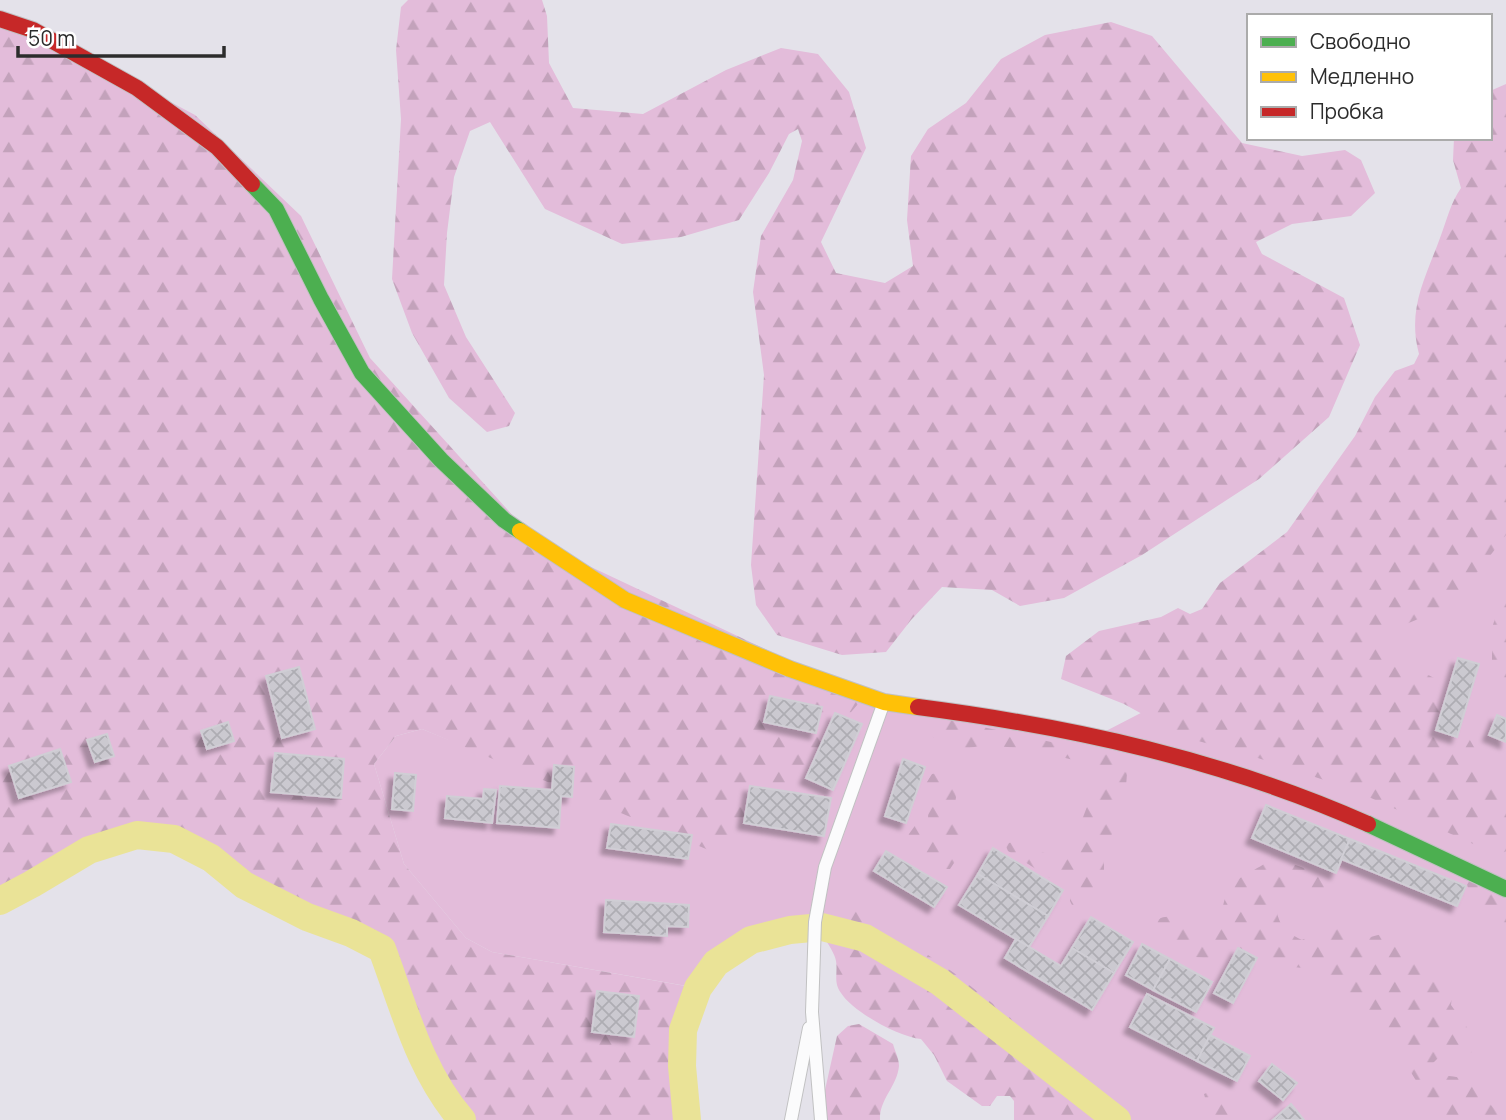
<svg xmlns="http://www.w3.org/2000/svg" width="1506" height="1120" font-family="Manrope,sans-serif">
<defs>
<pattern id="forest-firs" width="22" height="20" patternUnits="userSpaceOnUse" patternTransform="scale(1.75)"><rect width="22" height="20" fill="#e3bcda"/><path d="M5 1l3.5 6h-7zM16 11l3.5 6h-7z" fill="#c3a2bb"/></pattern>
<pattern id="building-cross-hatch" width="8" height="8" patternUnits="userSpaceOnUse" patternTransform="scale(1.75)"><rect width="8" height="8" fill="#cbc9d0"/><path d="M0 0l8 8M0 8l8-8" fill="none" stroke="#aeadb3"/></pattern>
<filter id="shadow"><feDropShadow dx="-6" dy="6" stdDeviation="2" flood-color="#0004"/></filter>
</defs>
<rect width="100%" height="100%" fill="#e4e2ea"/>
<!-- grass -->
<path fill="#e3bcda" d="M1506,188V1120H1117L865,938L822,927L790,930L751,940L716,963L698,988L492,952L466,938L404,864L374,764L396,736L422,729L449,740L865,696L1104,732L1224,670L1382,517Z"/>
<!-- forest -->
<g fill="url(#forest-firs)">
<path d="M408,0H542L547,16L549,63L573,108L643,114L726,70L781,48L818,54L849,92L866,148L821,242L836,273L885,283L913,266L907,220L911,156L928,129L966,103L1001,59L1045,35L1111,22L1152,36L1242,143L1302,156L1345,150L1361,160L1375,193L1351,216L1292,224L1256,242L1262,254L1344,298L1360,345L1329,417L1259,479L1142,555L1064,598L1020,606L992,590L942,587L911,620L886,652L842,655L777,635L756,605L751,565L764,375L753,292L761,236L793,180L802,141L798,129L789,134L769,173L739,220L681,237L622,244L545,209L490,122L470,131L454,177L447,233L444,285L466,337L515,413L509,426L487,432L449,398L412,333L392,279L401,119L396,50L401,7Z"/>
<path d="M0,11L195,115L301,216L370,358L536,541L865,696L725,857L422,729L396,736L374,764L404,864L466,938L492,952L697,988L683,1030L682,1066L687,1120H462C420,1072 404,1008 382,949L351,933L307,917L244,885L211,858L174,839L137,835L89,850L32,884L0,900Z"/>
<path d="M1506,84V259L1499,276L1506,300V535L1452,605L1399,627L1382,638L1381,650L1434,678L1489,773L1506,786V851L1500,856L1351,789L1252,756L1184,737L1124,704L1061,679L1066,656L1099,631L1161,617L1178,608L1190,614L1202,609L1220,583L1287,532L1355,436L1375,397L1395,371L1414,364L1419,354C1407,309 1425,279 1440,238C1447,220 1450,204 1461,188L1453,160L1454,138H1490V91Z"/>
<path d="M1506,584V703L1492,666V628Z"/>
<path d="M937,717L1128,759L1126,787L1115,826L1104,856V896L1095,909L1076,913L1070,901V891L1008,851L1005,844C1026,837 1042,857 1064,859L1070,851L1095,786L1092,771L1082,762L1028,749L985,745L964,749L943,746L930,734L931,724Z"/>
<path d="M943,772L953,782L956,797L954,812L959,831L960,854L950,869C930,869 916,863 904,847L909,834L919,820L928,818C931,798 913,801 932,774Z"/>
<path d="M1272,859C1294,863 1318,871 1333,889L1329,897L1312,900L1297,893L1282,896L1275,903C1279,925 1282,930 1302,940C1310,936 1320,926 1328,924C1341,921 1355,934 1366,939C1381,933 1392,932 1406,939L1409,953L1416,963C1440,969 1455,976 1451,1005L1473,1036L1472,1052L1457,1057L1438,1058L1431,1065L1436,1075C1447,1076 1460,1076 1470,1081C1485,1089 1490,1112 1506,1117V1120H1440L1387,1033L1352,994L1303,968L1184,956L1158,941L1148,928C1169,906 1174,922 1194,926C1199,927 1205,927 1211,927C1226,916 1221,895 1233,883C1239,877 1263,866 1272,859Z"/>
<path d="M1464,877L1506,891V925L1490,923L1475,906Z"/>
<path d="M845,908L863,910L954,973L1140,1120H1014V1101L1010,1096H997L990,1106H982L947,1081L934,1055L921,1039C899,1037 853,1012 841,993C833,982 838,973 836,961C835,954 828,944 824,937C828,920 827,913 845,908Z"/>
<path d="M859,1024L893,1044C895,1051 899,1059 899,1066C897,1087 879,1099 880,1120H827L825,1090L837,1036L848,1026Z"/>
<path d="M1211,1091L1220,1094L1248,1120H1211L1204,1094Z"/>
</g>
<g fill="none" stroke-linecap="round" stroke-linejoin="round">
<!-- canal -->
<g stroke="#eae397" stroke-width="28">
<path d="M0,901L32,884L89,850L137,835L174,839L211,858L244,885L307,917L351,933L382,949C404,1008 420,1072 462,1120"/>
<path d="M687,1120L682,1066L683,1030L698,988L716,963L751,940L790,930L822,927L865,938L940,982L1117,1120"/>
</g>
</g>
<!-- building -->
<g fill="url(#building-cross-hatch)" stroke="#d0ced5" stroke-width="2" filter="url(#shadow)">
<path d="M1458,658L1479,664L1457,737L1436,730Z"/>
<path d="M299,667L315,729L282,738L266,676Z"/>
<path d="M770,696L822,707L816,733L764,722Z"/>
<path d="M835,713L862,724L833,790L806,778Z"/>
<path d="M1497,715L1506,719V742L1489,735Z"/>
<path d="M228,722L234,741L207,749L201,731Z"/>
<path d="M107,734L114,756L95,762L87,740Z"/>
<path d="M60,749L71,782L19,798L9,766Z"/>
<path d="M275,753L344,759L341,798L271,792Z"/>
<path d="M903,759L925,767L906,823L885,816Z"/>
<path d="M554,765L574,767L572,797L561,796L559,828L497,823L500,786L552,790Z"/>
<path d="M395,773L416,775L413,811L392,809Z"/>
<path d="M750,786L831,798L824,836L744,823Z"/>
<path d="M484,789L496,790L492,823L445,818L447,796L483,799Z"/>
<path d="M1266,805L1350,839L1336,873L1252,838Z"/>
<path d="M611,824L692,835L688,859L607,848Z"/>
<path d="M1350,839L1466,886L1457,906L1341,859Z"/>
<path d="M993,848L1063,890L1048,916L978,874Z"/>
<path d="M886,851L947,887L934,907L874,871Z"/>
<path d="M978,874L1048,916L1029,947L959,905Z"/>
<path d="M606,900L689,905L688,927L667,926V936L604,932Z"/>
<path d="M1091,917L1133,942L1114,973L1072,948Z"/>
<path d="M1016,939L1061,966L1072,948L1114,973L1092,1010L1005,958Z"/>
<path d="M1142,944L1170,959L1153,990L1126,975Z"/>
<path d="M1238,948L1257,958L1233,1003L1214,993Z"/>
<path d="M1170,959L1212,982L1196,1012L1153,990Z"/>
<path d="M597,991L639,996L634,1037L592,1032Z"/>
<path d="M1147,994L1214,1028L1197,1061L1130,1027Z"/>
<path d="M1210,1035L1250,1056L1237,1081L1197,1061Z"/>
<path d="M1272,1064L1297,1083L1283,1100L1259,1081Z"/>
<path d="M1291,1104L1304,1120H1273Z"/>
</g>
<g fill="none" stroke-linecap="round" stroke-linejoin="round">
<defs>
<g id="lane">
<path d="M791,1120L809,1028"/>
<path d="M821,1120L812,1012L815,922L825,867L884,702"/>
</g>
<g id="fast">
<path d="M252,184L276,209L321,299L362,373L441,460L504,520L520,531"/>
<path d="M1368,824L1506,889"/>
</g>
<path id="slow" d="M520,531L625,600L790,669L884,702L918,707"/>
<g id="jam">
<path d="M0,19L33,30L137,88L217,147L252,184"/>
<path d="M918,707C1073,727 1224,760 1368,824"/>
</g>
</defs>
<!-- lane casing -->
<use href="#lane" stroke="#c1c1c2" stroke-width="14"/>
<!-- fast casing -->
<use href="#fast" stroke="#c1c1c2" stroke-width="18"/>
<!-- slow casing -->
<use href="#slow" stroke="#c1c1c2" stroke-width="18"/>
<!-- jam casing -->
<use href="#jam" stroke="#c1c1c2" stroke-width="18"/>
<!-- lane -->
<use href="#lane" stroke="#fbfbfc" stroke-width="12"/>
<!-- fast -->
<use href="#fast" stroke="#4caf50" stroke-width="16"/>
<!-- slow -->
<use href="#slow" stroke="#ffc107" stroke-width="16"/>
<!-- jam -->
<use href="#jam" stroke="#c62828" stroke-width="16"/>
</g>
<!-- legend -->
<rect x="1247" y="14" width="245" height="126" fill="#ffffff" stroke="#ababab" stroke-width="2"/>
<rect x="1261" y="37" width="35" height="10" fill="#4caf50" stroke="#ababab" stroke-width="2"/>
<text x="1310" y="49" font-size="21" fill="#2c2c2c">Свободно</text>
<rect x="1261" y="72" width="35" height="10" fill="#ffc107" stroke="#ababab" stroke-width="2"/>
<text x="1310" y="84" font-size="21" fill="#2c2c2c">Медленно</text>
<rect x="1261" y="107" width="35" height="10" fill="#c62828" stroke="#ababab" stroke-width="2"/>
<text x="1310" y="119" font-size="21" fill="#2c2c2c">Пробка</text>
<!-- scale -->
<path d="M18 46v10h206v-10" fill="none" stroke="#2c2c2c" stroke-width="3.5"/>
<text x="28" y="46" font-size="21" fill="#2c2c2c" stroke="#ffffff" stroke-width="5" paint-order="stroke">50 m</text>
</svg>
